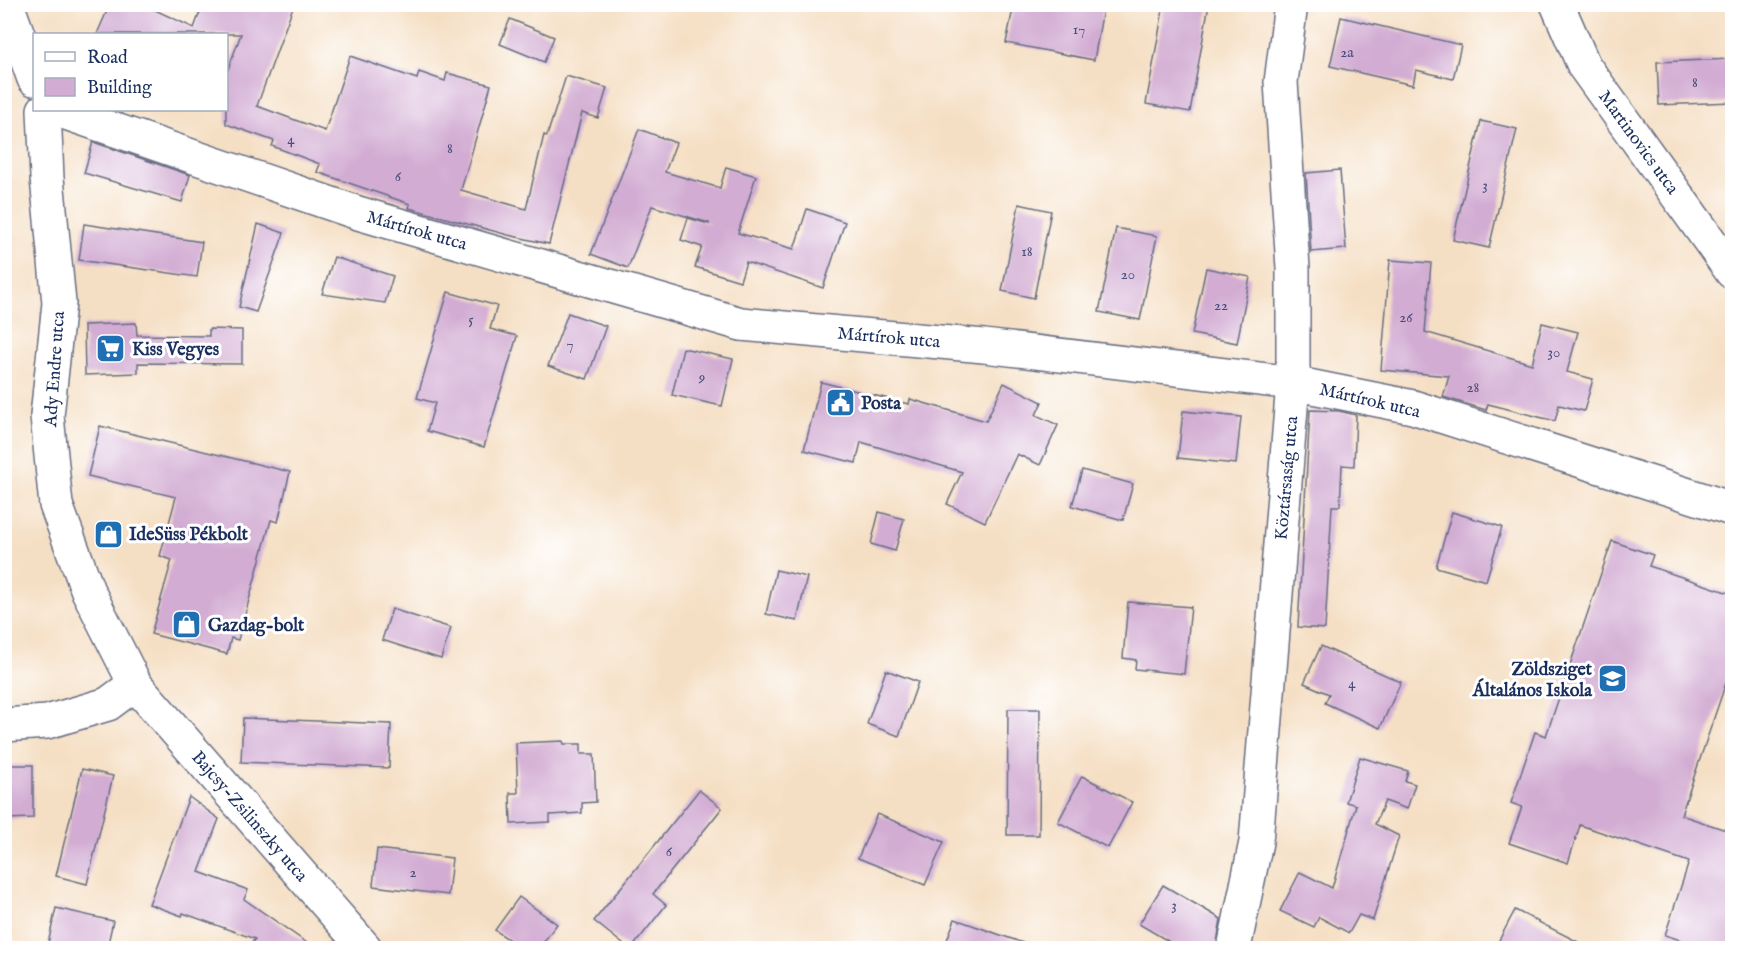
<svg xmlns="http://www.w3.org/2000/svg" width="1737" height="953" font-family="'IM FELL English',serif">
<rect width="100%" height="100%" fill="#fff"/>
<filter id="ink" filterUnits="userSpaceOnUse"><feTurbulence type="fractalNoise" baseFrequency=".0167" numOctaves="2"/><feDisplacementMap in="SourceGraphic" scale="12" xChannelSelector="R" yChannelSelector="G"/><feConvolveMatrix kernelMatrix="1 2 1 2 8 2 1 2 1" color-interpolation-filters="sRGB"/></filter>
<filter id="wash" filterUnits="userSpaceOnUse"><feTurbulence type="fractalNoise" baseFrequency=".008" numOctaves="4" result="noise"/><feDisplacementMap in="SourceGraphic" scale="24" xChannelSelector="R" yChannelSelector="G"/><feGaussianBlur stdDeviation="1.35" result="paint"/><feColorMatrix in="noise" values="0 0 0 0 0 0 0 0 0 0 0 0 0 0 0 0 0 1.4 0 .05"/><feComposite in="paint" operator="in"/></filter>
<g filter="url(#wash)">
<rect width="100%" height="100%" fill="#f5dfc4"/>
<g id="blocks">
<!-- building -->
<g fill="#d2acd3">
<path d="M110,4H142L194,28L203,4H294L257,106L325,131L350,56L417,79L419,72L445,81L447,73L491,85L461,190L526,209L544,135L547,136L566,76L607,88L598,118L582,113L549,244L508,235L409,208L410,204L317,172L320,164L272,146L274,141L226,124V75L241,34H97Z"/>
<path d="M1014,4H1104L1094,60L1006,43Z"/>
<path d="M1164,4H1209L1190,112L1146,104Z"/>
<path d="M1341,17L1461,45L1453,79L1416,70L1413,85L1330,66Z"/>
<path d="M510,19L554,37L544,62L500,44Z"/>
<path d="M1732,59V102L1659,105L1657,62Z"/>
<path d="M1481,121L1517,129L1489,248L1453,240Z"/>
<path d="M639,129L676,143L665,172L720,188L726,167L756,176L738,233L794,249L807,209L845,222L823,288L746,262L740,281L695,267L702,247L681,240L688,218L709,224V223L652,206L628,268L591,254Z"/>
<path d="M93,142L190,175L182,202L84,173Z"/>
<path d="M1340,170L1346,249L1311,252L1306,173Z"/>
<path d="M1019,204L1051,211L1034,298L1002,291Z"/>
<path d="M84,224L202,242L197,277L79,260Z"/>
<path d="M258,224L284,233L256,312L239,307Z"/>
<path d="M1116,228L1157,236L1140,320L1099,312Z"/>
<path d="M334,257L393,276L385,303L322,294Z"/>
<path d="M1390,260L1431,263L1425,332L1532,364L1542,323L1578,332L1567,372L1593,379L1584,411L1559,405L1555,421L1488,404L1486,410L1443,397L1449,376L1381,370Z"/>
<path d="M1206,268L1250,277L1237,343L1192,334Z"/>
<path d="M448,292L497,306L490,329L517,336L484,447L427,431L435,403L417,398Z"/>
<path d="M568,313L606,326L587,379L548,366Z"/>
<path d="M136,323L137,335L209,336V329L242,330V364L138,363V373L85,375L84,325Z"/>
<path d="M683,348L733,359L722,406L672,395Z"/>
<path d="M821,382L909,404L910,399L986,421L1004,383L1042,402L1036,415L1058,425L1040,465L1017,454L985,522L947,504L962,472L861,442L856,463L804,450Z"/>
<path d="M1310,410L1339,411L1356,415L1354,466L1342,465L1340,506H1332L1325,629L1298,627Z"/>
<path d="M1183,411L1241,417L1236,464L1178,458Z"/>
<path d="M100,426L290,472L278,522L271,520L238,640L231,638L227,654L151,634L172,560L160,556L176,497L88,476Z"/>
<path d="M1082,470L1133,484L1123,520L1072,506Z"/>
<path d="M879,512L904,519L895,551L871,544Z"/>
<path d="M1452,512L1502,527L1486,581L1436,567Z"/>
<path d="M1612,541L1653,555L1649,566L1732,594V665L1681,815L1732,832V948H1705L1665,935L1689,862L1580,825L1568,863L1509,843L1522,807L1511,803L1535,732L1546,736Z"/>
<path d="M776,570L807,577L797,621L766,614Z"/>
<path d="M1128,602L1191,607L1184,674L1135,669L1136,660L1123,658Z"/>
<path d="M392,609L451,628L441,659L382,640Z"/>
<path d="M1321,646L1401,682L1380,728L1325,703L1329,694L1304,683Z"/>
<path d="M886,670L918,682L899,736L867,724Z"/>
<path d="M1008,709H1040L1039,835H1007Z"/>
<path d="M243,718L391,724L389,768L241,762Z"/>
<path d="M563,741L564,744H581V754H594L596,802L582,803V813L550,815V822L511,824L510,793H518L516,743Z"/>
<path d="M1360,757L1408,771L1405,781L1415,784L1407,809L1385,801L1375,824L1399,836L1373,920L1359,915L1349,933L1319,917L1314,927L1280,911L1300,872L1332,888L1356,805L1346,802Z"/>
<path d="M4,765H33V818L4,819Z"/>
<path d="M82,769L113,776L87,884L56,876Z"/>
<path d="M1082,776L1132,802L1108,848L1058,822Z"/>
<path d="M699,790L722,808L653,894L666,905L632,948H628L594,921Z"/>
<path d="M189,797L219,819L199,872L248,890L244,899L314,948H247L255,939L183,913L182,916L149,904Z"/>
<path d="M877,814L944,842L925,885L858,858Z"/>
<path d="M377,849L452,858L448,895L373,886Z"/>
<path d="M1163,885L1221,919L1216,948H1180L1139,924Z"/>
<path d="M519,897L557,924L539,948H521L495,930Z"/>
<path d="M56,908L113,921L107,948H47Z"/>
<path d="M1515,910L1590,948H1495Z"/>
<path d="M955,919L1029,945L1028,948H944Z"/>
</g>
</g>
</g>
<g filter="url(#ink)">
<use href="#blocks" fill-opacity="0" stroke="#676d82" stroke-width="1.5"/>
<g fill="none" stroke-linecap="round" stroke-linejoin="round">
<defs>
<g id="minor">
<path d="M7,4L34,79"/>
<path d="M1557,4L1584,66L1732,272"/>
<path d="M44,110L47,178L59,303L47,416L56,505L88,591L135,684L365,948"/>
<path d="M57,110L358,213L741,324L984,346L1293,383L1413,407L1732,509"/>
<path d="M4,725L47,722L108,704L135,684"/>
<path d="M1234,948L1256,842L1293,383V268L1281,82L1291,4"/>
</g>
</defs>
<!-- minor casing -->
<use href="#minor" stroke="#676d82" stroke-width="36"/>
<!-- minor -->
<use href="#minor" stroke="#fff" stroke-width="33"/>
</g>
</g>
<!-- icons -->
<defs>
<symbol id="supermarket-square" viewBox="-11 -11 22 22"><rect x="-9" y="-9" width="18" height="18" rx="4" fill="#1f6fb2" stroke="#fff"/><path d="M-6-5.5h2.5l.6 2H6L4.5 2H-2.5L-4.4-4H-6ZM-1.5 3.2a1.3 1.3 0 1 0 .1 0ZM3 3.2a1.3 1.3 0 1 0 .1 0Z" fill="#fff"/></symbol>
<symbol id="civic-square" viewBox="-11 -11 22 22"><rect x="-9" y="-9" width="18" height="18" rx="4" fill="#1f6fb2" stroke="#fff"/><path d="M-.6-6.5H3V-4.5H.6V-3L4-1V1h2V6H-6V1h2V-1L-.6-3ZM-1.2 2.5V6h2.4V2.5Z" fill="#fff"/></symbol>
<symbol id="shop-square" viewBox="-11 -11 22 22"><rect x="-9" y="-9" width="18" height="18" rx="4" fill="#1f6fb2" stroke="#fff"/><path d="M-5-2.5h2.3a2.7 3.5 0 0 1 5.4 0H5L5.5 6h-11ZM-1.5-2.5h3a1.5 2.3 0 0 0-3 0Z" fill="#fff"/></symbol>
<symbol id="school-square" viewBox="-11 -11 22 22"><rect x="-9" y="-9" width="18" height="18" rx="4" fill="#1f6fb2" stroke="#fff"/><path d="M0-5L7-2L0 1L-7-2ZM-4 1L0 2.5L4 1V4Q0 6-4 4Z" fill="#fff"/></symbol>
</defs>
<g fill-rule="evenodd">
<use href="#supermarket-square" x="94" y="332" width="33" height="33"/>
<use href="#civic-square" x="824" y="386" width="33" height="33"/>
<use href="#shop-square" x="92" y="518" width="33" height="33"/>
<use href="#shop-square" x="170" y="608" width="33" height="33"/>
<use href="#school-square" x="1596" y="662" width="33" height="33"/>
</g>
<g text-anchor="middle" stroke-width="6" stroke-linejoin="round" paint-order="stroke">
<!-- number labels -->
<g font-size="15" fill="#494e7b">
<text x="1079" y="34">17</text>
<text x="1347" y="57">2a</text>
<text x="1695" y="87">8</text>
<text x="291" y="144">4</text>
<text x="450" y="153">8</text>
<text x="398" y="181">6</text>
<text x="1485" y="190">3</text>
<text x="1027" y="256">18</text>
<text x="1128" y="279">20</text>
<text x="1221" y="310">22</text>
<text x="1406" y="322">26</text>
<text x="471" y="324">5</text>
<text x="570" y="349">7</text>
<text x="1554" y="357">30</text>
<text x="702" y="382">9</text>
<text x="1473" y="392">28</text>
<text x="1352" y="688">4</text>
<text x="669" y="856">6</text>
<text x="413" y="877">2</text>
<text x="1174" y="910">3</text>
</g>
<!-- street labels -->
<g font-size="18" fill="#1b2f5e" stroke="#fff">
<text transform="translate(1639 142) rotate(54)" y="6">Martinovics utca</text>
<text transform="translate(417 230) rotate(16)" y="6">Mártírok utca</text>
<text transform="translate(889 337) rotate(5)" y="6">Mártírok utca</text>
<text transform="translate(54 369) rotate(-86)" y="6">Ady Endre utca</text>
<text transform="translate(1370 400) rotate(13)" y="6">Mártírok utca</text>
<text transform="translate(1286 478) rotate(-85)" y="6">Köztársaság utca</text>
<text transform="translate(250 816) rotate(49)" y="6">Bajcsy-Zsilinszky utca</text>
</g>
<!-- poi labels -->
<g font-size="18" font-weight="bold" fill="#1b2f5e" stroke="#fff" text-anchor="start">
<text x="132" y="355">Kiss Vegyes</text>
<text x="861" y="409">Posta</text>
<text x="129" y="540">IdeSüss Pékbolt</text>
<text x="208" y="631">Gazdag-bolt</text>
<text x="1592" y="675" text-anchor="end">Zöldsziget<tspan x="1592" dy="21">Általános Iskola</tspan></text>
</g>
</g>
<!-- margin -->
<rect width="1737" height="953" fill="none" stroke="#fff" stroke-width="24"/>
<!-- legend -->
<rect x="33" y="33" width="195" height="78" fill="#ffffff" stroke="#a4acbf" stroke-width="1.5"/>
<rect x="45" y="52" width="30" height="9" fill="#ffffff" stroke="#a4acbf" stroke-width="1.5"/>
<text x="87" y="63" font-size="18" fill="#1b2f5e">Road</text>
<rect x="45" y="78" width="30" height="18" fill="#d2acd3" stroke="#a4acbf" stroke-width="1.5"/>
<text x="87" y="93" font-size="18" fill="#1b2f5e">Building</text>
</svg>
